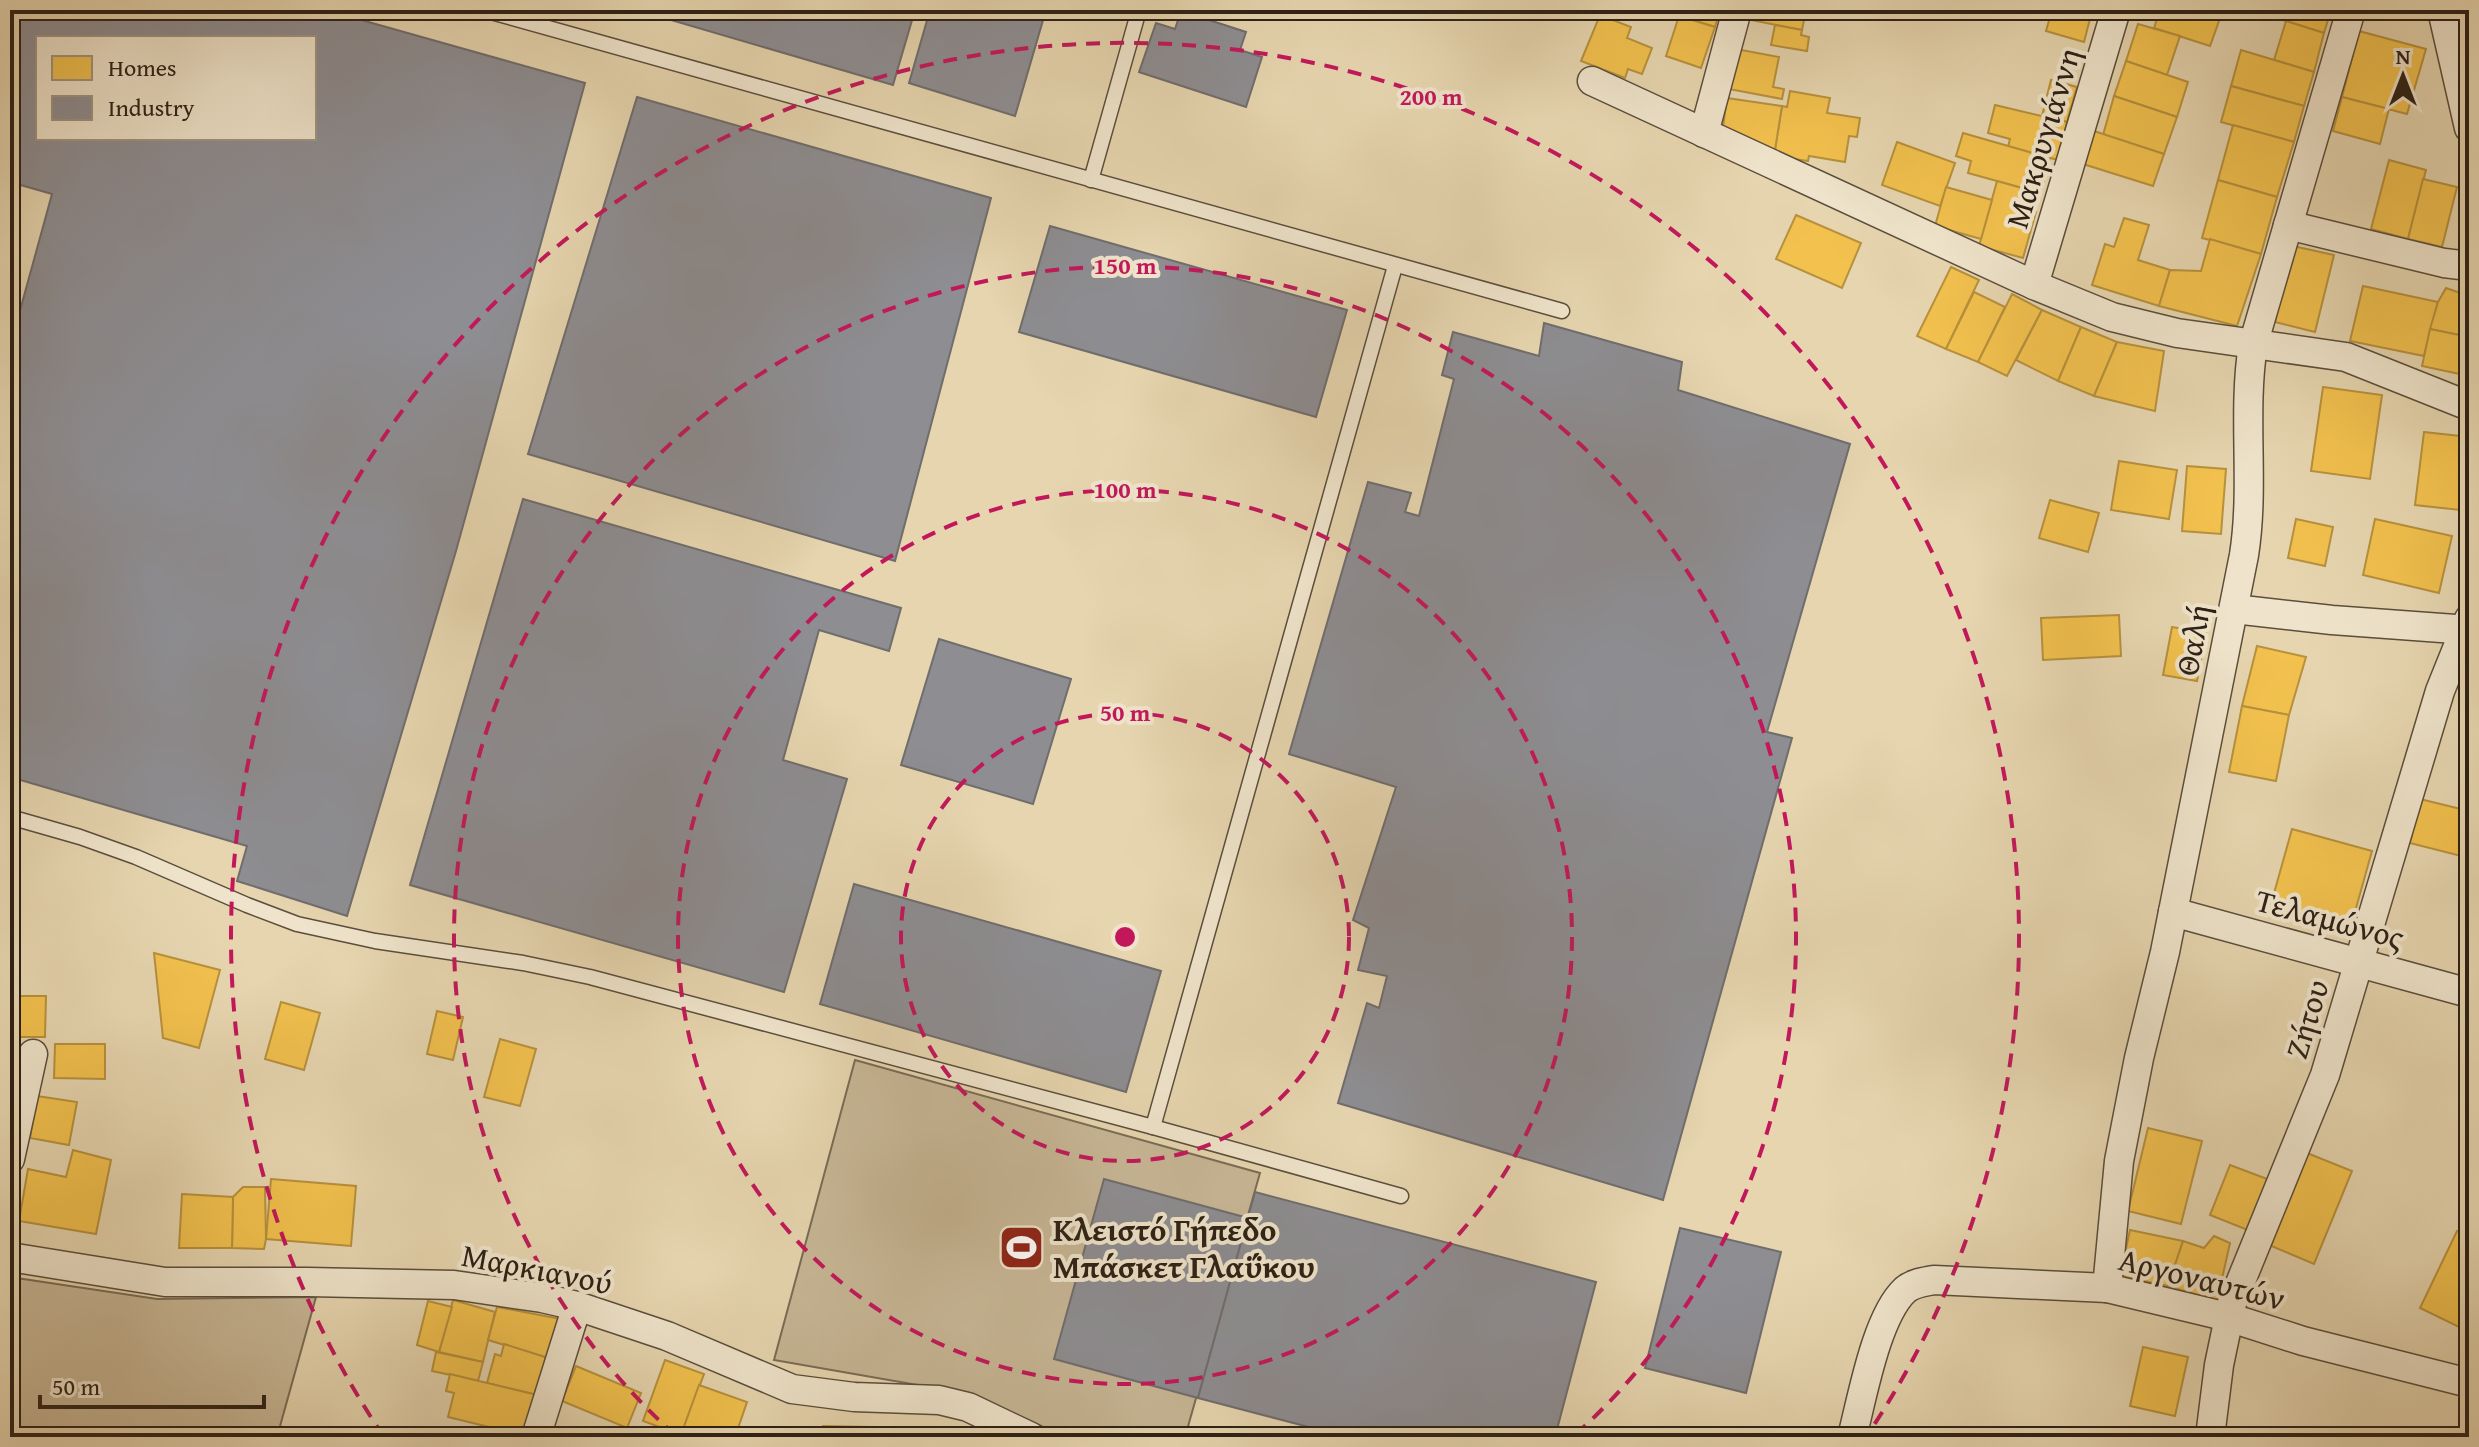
<svg xmlns="http://www.w3.org/2000/svg" width="2479" height="1447" font-family="'Gentium Book Plus',serif">
<rect width="100%" height="100%" fill="#e6d5af"/>
<filter id="stains"><feTurbulence type="fractalNoise" baseFrequency=".0025" numOctaves="4"/><feColorMatrix values="0 0 0 0 .2 0 0 0 0 .09 0 0 0 0 .02 0 0 0 .5 -.17"/></filter>
<radialGradient id="worn" r=".72"><stop offset=".6" stop-color="#630" stop-opacity="0"/><stop offset="1" stop-color="#630" stop-opacity=".3"/></radialGradient>
<!-- green -->
<g fill="#c7b695" stroke="#7a6c56" stroke-width="2">
<path d="M855,1060L1260,1173L1185,1437H1070L946,1390L774,1360Z"/>
<path d="M10,1277L157,1299L316,1297L277,1437H10Z"/>
</g>
<!-- homes -->
<g fill="#f2c14e" stroke="#b7913d" stroke-width="2">
<path d="M1674,10H1720L1715,27L1673,14Z"/>
<path d="M1753,10H1806L1802,30L1751,20Z"/>
<path d="M2052,10H2073L2091,15L2084,42L2046,31Z"/>
<path d="M2160,10H2223L2210,46L2154,28Z"/>
<path d="M2260,10H2331L2324,33L2260,13Z"/>
<path d="M1600,15L1631,27L1627,38L1652,48L1642,74L1628,69L1625,78L1581,61Z"/>
<path d="M1679,16L1715,27L1701,68L1666,56Z"/>
<path d="M2286,21L2324,33L2314,72L2274,60Z"/>
<path d="M2138,24L2180,36L2167,75L2126,61Z"/>
<path d="M1775,25L1802,30L1801,35L1809,37L1807,51L1771,45Z"/>
<path d="M2359,31L2426,49L2407,114L2342,97Z"/>
<path d="M1736,49L1779,57L1773,87L1784,89L1782,99L1729,89Z"/>
<path d="M2241,50L2314,72L2304,106L2231,86Z"/>
<path d="M2126,61L2188,82L2177,117L2114,96Z"/>
<path d="M2051,80L2077,87L2067,122L2042,116Z"/>
<path d="M2231,86L2304,106L2294,142L2221,122Z"/>
<path d="M1790,91L1830,98L1827,113L1860,118L1857,137L1849,136L1845,162L1809,156L1808,161L1774,156L1782,106L1787,107Z"/>
<path d="M2114,96L2177,117L2164,154L2103,135Z"/>
<path d="M2342,97L2389,109L2380,144L2333,131Z"/>
<path d="M1727,98L1782,106L1774,156L1722,134Z"/>
<path d="M1995,105L2067,122L2058,160L2008,147L2010,139L1988,133Z"/>
<path d="M2233,125L2294,142L2277,197L2218,180Z"/>
<path d="M2094,131L2164,154L2153,186L2083,164Z"/>
<path d="M1963,133L2050,158L2040,193L1968,173L1971,161L1956,156Z"/>
<path d="M1897,142L1955,163L1940,206L1882,185Z"/>
<path d="M2389,160L2426,170L2408,239L2371,229Z"/>
<path d="M2423,179L2457,187L2442,247L2408,239Z"/>
<path d="M2218,180L2277,197L2261,254L2202,238Z"/>
<path d="M1997,181L2029,190L2024,209L2036,212L2023,258L1979,246Z"/>
<path d="M1946,187L1992,200L1981,239L1935,226Z"/>
<path d="M1796,215L1861,243L1842,288L1776,259Z"/>
<path d="M2124,218L2149,225L2138,260L2170,270L2159,306L2092,285L2105,244L2114,247Z"/>
<path d="M2210,239L2261,254L2237,326L2159,306L2170,270L2201,271Z"/>
<path d="M2293,246L2334,255L2315,332L2275,322Z"/>
<path d="M1951,267L1979,280L1946,349L1917,336Z"/>
<path d="M2363,286L2438,302L2424,356L2350,341Z"/>
<path d="M2446,288L2469,296V337L2430,329L2438,302Z"/>
<path d="M1974,292L2005,307L1978,362L1946,349Z"/>
<path d="M2012,294L2042,310L2007,376L1978,362Z"/>
<path d="M2042,310L2081,327L2058,381L2016,360Z"/>
<path d="M2081,327L2117,342L2094,396L2058,381Z"/>
<path d="M2430,329L2469,337V376L2422,366Z"/>
<path d="M2117,342L2164,351L2155,411L2094,396Z"/>
<path d="M2323,387L2382,395L2370,479L2311,471Z"/>
<path d="M2424,432L2469,437V511L2415,505Z"/>
<path d="M2119,461L2177,470L2169,519L2111,510Z"/>
<path d="M2187,466L2226,469L2221,534L2182,531Z"/>
<path d="M2050,500L2099,513L2088,552L2039,538Z"/>
<path d="M2296,519L2333,527L2325,566L2288,558Z"/>
<path d="M2375,519L2452,536L2439,593L2363,575Z"/>
<path d="M2119,615L2121,656L2043,660L2041,618Z"/>
<path d="M2172,627L2206,633L2197,681L2163,675Z"/>
<path d="M2257,646L2306,657L2289,715L2242,706Z"/>
<path d="M2242,706L2289,715L2276,781L2229,772Z"/>
<path d="M2420,799L2469,811V858L2410,843Z"/>
<path d="M2292,829L2372,851L2351,926L2271,904Z"/>
<path d="M2466,915H2469V953L2462,952Z"/>
<path d="M154,953L220,970L199,1048L163,1038Z"/>
<path d="M10,996H46L45,1037H10Z"/>
<path d="M281,1002L320,1013L304,1070L265,1059Z"/>
<path d="M437,1011L463,1017L453,1060L427,1054Z"/>
<path d="M500,1039L536,1049L520,1106L484,1097Z"/>
<path d="M55,1044H105V1079L54,1078Z"/>
<path d="M37,1096L77,1102L69,1145L30,1138Z"/>
<path d="M2148,1128L2202,1141L2181,1224L2128,1211Z"/>
<path d="M73,1150L111,1160L96,1234L19,1221L28,1169L66,1177Z"/>
<path d="M2307,1153L2352,1171L2314,1264L2269,1245Z"/>
<path d="M2230,1165L2270,1180L2250,1231L2210,1215Z"/>
<path d="M271,1179L356,1186L351,1246L266,1239Z"/>
<path d="M243,1187H265L266,1239L264,1249L232,1248L233,1197Z"/>
<path d="M182,1194L233,1197L232,1248H179Z"/>
<path d="M2130,1230L2183,1241L2168,1286L2120,1276Z"/>
<path d="M2457,1231L2469,1236V1312L2461,1328L2420,1308Z"/>
<path d="M2214,1236L2230,1243L2217,1301L2168,1286L2183,1241L2204,1248Z"/>
<path d="M453,1300L495,1312L483,1362L439,1352Z"/>
<path d="M428,1301L452,1307L439,1352L417,1345Z"/>
<path d="M497,1307L561,1319L548,1358L488,1340Z"/>
<path d="M504,1344L548,1358L537,1395L487,1383L495,1354L501,1356Z"/>
<path d="M2143,1347L2188,1357L2175,1416L2130,1406Z"/>
<path d="M436,1352L483,1362L478,1381L432,1371Z"/>
<path d="M665,1360L704,1374L681,1435L643,1421Z"/>
<path d="M576,1366L641,1393L627,1428L562,1401Z"/>
<path d="M450,1374L537,1395L526,1436L448,1417L454,1393L446,1391Z"/>
<path d="M699,1385L747,1402L735,1437H686L681,1435Z"/>
<path d="M823,1426L870,1427L869,1437H822Z"/>
</g>
<!-- industry -->
<g fill="#8d8d92" stroke="#706d6d" stroke-width="2" fill-rule="evenodd">
<path d="M10,10H326L585,83L456,551L347,916L237,881L247,846L10,777V763L16,743L10,741V347L52,194L10,182ZM38,38H314V138H38Z"/>
<path d="M637,10H915L893,85Z"/>
<path d="M930,10H1046L1015,116L909,83Z"/>
<path d="M1181,11L1246,32L1240,50L1262,57L1246,107L1139,72L1156,23L1175,29Z"/>
<path d="M637,97L991,198L895,561L528,454Z"/>
<path d="M1050,226L1347,310L1316,417L1019,332Z"/>
<path d="M1544,323L1682,362L1678,390L1850,444L1767,732L1792,738L1663,1200L1338,1103L1367,1003L1379,1008L1387,976L1358,970L1369,928L1353,920L1396,787L1289,754L1368,482L1411,493L1405,512L1419,516L1454,379L1442,375L1453,332L1539,356Z"/>
<path d="M523,499L901,608L889,651L819,630L783,760L847,779L784,992L410,885Z"/>
<path d="M939,639L1071,679L1033,804L901,765Z"/>
<path d="M854,884L1161,971L1126,1092L820,1004Z"/>
<path d="M1104,1179L1248,1218L1198,1398L1054,1359Z"/>
<path d="M1255,1192L1596,1282L1555,1437H1347L1198,1398Z"/>
<path d="M1680,1228L1781,1252L1746,1393L1645,1368Z"/>
</g>
<g fill="none" stroke-linecap="round" stroke-linejoin="round">
<defs>
<g id="service">
<path d="M484,10L1562,311"/>
<path d="M1091,180L1139,10"/>
<path d="M10,817L80,837L136,857L247,905L297,924L375,941L523,963L590,977L1153,1127L1401,1196"/>
<path d="M1153,1127L1395,266"/>
</g>
<g id="minor">
<path d="M2442,10L2469,128"/>
<path d="M1592,81L2034,285L2112,317L2177,333L2346,357L2469,406"/>
<path d="M1704,133L1737,10"/>
<path d="M2288,225L2444,263L2469,266"/>
<path d="M2034,285L2116,10"/>
<path d="M2234,609L2332,620L2469,630"/>
<path d="M2173,912L2469,993"/>
<path d="M10,1159L33,1054"/>
<path d="M10,1257L165,1282H308L454,1285L542,1298L577,1306L667,1336L792,1389L854,1397L939,1400L968,1407L1031,1437"/>
<path d="M2107,1288L2119,1161L2139,1058L2165,952L2244,555C2255,485 2242,414 2253,345L2351,10"/>
<path d="M536,1437L577,1306"/>
<path d="M1852,1437C1862,1399 1876,1317 1905,1290C1913,1283 1924,1282 1934,1280L2107,1288L2228,1317L2303,1341L2469,1383"/>
<path d="M2210,1437L2219,1365L2232,1303L2325,1075L2440,691L2469,619"/>
</g>
</defs>
<!-- service casing -->
<use href="#service" stroke="#5b4e3c" stroke-width="17"/>
<!-- minor casing -->
<use href="#minor" stroke="#5b4e3c" stroke-width="31"/>
<!-- service -->
<use href="#service" stroke="#efe4cb" stroke-width="14"/>
<!-- minor -->
<use href="#minor" stroke="#efe4cb" stroke-width="28"/>
</g>
<!-- distance rings -->
<g fill="none" stroke="#c2185b" stroke-width="4" stroke-dasharray="14 10">
<circle cx="1125" cy="937" r="224"/>
<circle cx="1125" cy="937" r="447"/>
<path d="M676 1436A671 671 0 1 1 1574 1436"/>
<path d="M384 1437A894 894 0 1 1 1866 1437"/>
</g>
<!-- icons -->
<defs>
<symbol id="stadium-square" viewBox="-11 -11 22 22"><rect x="-9" y="-9" width="18" height="18" rx="4" fill="#8f2418" stroke="#efe4cb"/><path d="M0-5a6.5 5 0 1 0 0 10a6.5 5 0 1 0 0-10ZM-3.5-1.8h7v3.6h-7Z" fill="#fff"/></symbol>
</defs>
<g fill-rule="evenodd">
<use href="#stadium-square" x="996" y="1222" width="51" height="51"/>
</g>
<g text-anchor="middle" stroke-width="8" stroke-linejoin="round" paint-order="stroke">
<!-- street labels -->
<g font-size="32" fill="#2d2116" stroke="#efe4cb">
<text transform="translate(2043 138) rotate(-73)" y="11">Μακρυγιάννη</text>
<text transform="translate(2193 640) rotate(-79)" y="11">Θαλή</text>
<text transform="translate(2330 919) rotate(15)" y="11">Τελαμώνος</text>
<text transform="translate(2307 1019) rotate(-73)" y="11">Ζήτου</text>
<text transform="translate(537 1269) rotate(11)" y="11">Μαρκιανού</text>
<text transform="translate(2202 1279) rotate(14)" y="11">Αργοναυτών</text>
</g>
<!-- poi labels -->
<g font-size="32" font-weight="bold" fill="#2d2116" stroke="#efe4cb" text-anchor="start">
<text x="1053" y="1241">Κλειστό Γήπεδο<tspan x="1053" dy="37">Μπάσκετ Γλαΰκου</tspan></text>
</g>
</g>
<circle cx="1125" cy="937" r="12" fill="#c2185b" stroke="#efe4cb" stroke-width="4"/>
<g font-size="24" text-anchor="middle" font-weight="bold" fill="#c2185b" stroke="#efe4cb" stroke-width="8" stroke-linejoin="round" paint-order="stroke">
<text x="1431" y="105">200 m</text>
<text x="1125" y="274">150 m</text>
<text x="1125" y="498">100 m</text>
<text x="1125" y="721">50 m</text>
</g>
<!-- margin -->
<rect width="2479" height="1447" fill="none" stroke="#e6d5af" stroke-width="40"/>
<rect x="12" y="12" width="2455" height="1423" fill="none" stroke="#2d2116" stroke-width="4"/>
<rect x="20" y="20" width="2439" height="1407" fill="none" stroke="#2d2116" stroke-width="2"/>
<!-- legend -->
<rect x="36" y="36" width="280" height="104" fill="#efe4cb" stroke="#a19683" stroke-width="2"/>
<rect x="52" y="56" width="40" height="24" fill="#f2c14e" stroke="#a19683" stroke-width="2"/>
<text x="108" y="76" font-size="24" fill="#2d2116">Homes</text>
<rect x="52" y="96" width="40" height="24" fill="#8d8d92" stroke="#a19683" stroke-width="2"/>
<text x="108" y="116" font-size="24" fill="#2d2116">Industry</text>
<!-- north arrow -->
<g transform="translate(2403 76)" stroke="#efe4cb" stroke-width="6" paint-order="stroke">
<path d="M0-6L14 30L0 20L-14 30Z" fill="#2d2116"/>
<text y="-12" font-size="22" font-weight="bold" text-anchor="middle" fill="#2d2116">N</text>
</g>
<!-- scale -->
<path d="M40 1395v12h224v-12" fill="none" stroke="#2d2116" stroke-width="4"/>
<text x="52" y="1395" font-size="24" fill="#2d2116" stroke="#efe4cb" stroke-width="6" paint-order="stroke">50 m</text>
<rect width="100%" height="100%" filter="url(#stains)"/>
<rect width="100%" height="100%" fill="url(#worn)"/>
</svg>
